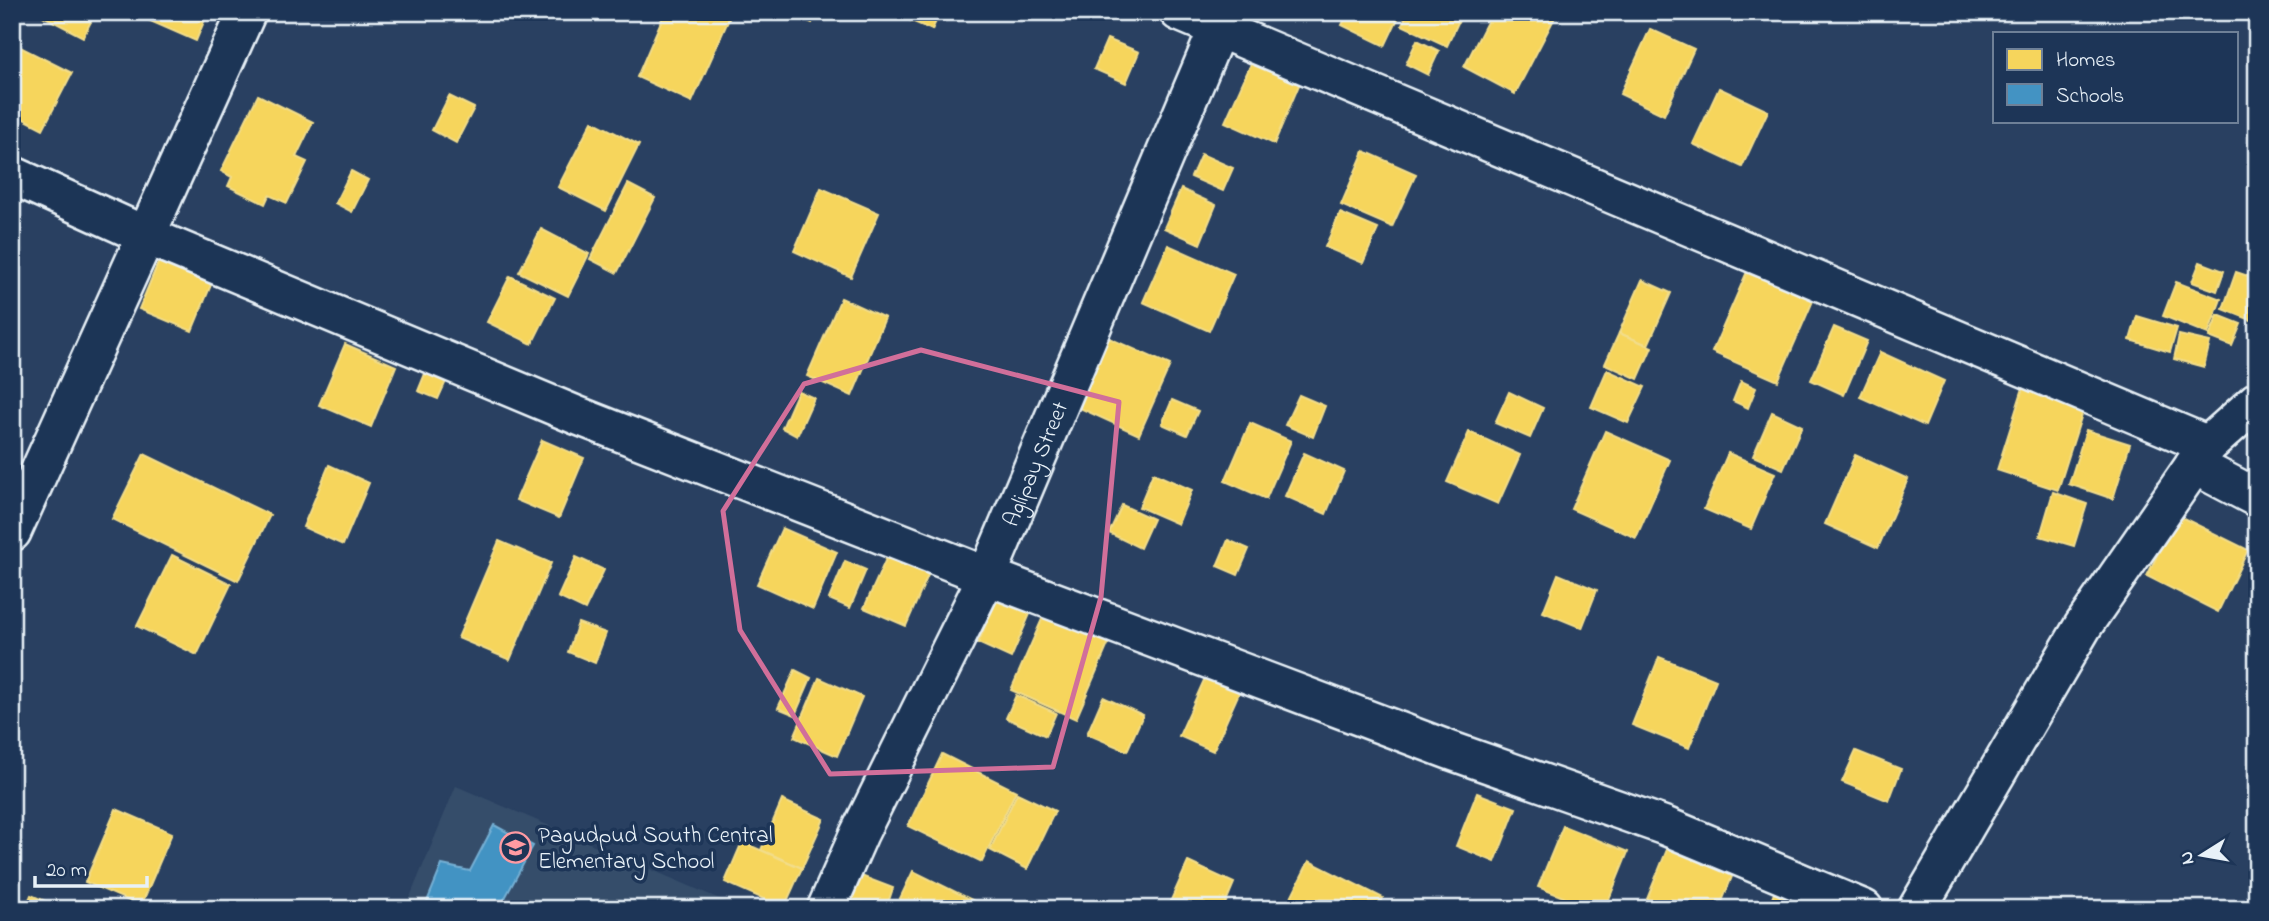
<svg xmlns="http://www.w3.org/2000/svg" width="2269" height="921" font-family="'Indie Flower',sans-serif">
<rect width="100%" height="100%" fill="#294061"/>
<filter id="ink" filterUnits="userSpaceOnUse"><feTurbulence type="fractalNoise" baseFrequency=".0143" numOctaves="2"/><feDisplacementMap in="SourceGraphic" scale="14" xChannelSelector="R" yChannelSelector="G"/><feConvolveMatrix kernelMatrix="1 2 1 2 8 2 1 2 1" color-interpolation-filters="sRGB"/></filter>
<g filter="url(#ink)">
<!-- built -->
<path fill="#364d6b" d="M456,786L743,909H405Z"/>
<!-- homes -->
<g fill="#f6d55c" stroke="#f2dd8b" stroke-width="2">
<path d="M45,12H96L83,37L43,16Z"/>
<path d="M130,12H208L196,41Z"/>
<path d="M665,12H732L692,102L637,77Z"/>
<path d="M788,12H816L812,23Z"/>
<path d="M891,12H940L932,30Z"/>
<path d="M1348,12H1401L1385,46L1342,25Z"/>
<path d="M1408,12H1463L1447,46L1402,25Z"/>
<path d="M1492,12H1547L1555,17L1515,94L1464,67Z"/>
<path d="M1650,29L1694,49L1664,115L1620,94Z"/>
<path d="M1107,39L1139,52L1126,83L1094,69Z"/>
<path d="M1417,40L1439,51L1428,75L1406,64Z"/>
<path d="M16,45L72,73L43,129L12,113V52Z"/>
<path d="M1254,57L1302,78L1274,144L1225,122Z"/>
<path d="M1719,88L1768,111L1742,167L1693,144Z"/>
<path d="M258,95L313,122L296,157L307,162L287,203L269,195L265,204L228,186L232,177L221,171Z"/>
<path d="M449,96L474,108L456,143L432,130Z"/>
<path d="M592,121L639,145L606,211L558,187Z"/>
<path d="M1364,151L1416,174L1392,227L1341,205Z"/>
<path d="M1201,154L1233,168L1223,191L1191,177Z"/>
<path d="M351,171L368,180L352,212L335,203Z"/>
<path d="M628,184L655,198L617,273L590,259Z"/>
<path d="M821,188L879,213L851,277L794,251Z"/>
<path d="M1181,189L1216,205L1200,244L1164,228Z"/>
<path d="M1340,213L1378,229L1363,263L1325,247Z"/>
<path d="M541,229L589,254L568,296L519,272Z"/>
<path d="M1168,245L1234,274L1209,331L1143,302Z"/>
<path d="M12,246L21,250L12,268Z"/>
<path d="M160,258L213,280L192,331L139,309Z"/>
<path d="M1753,258L1819,287L1778,381L1712,352Z"/>
<path d="M2200,262L2224,271L2217,291L2192,282Z"/>
<path d="M2236,272L2257,279V305L2251,320L2223,309Z"/>
<path d="M510,276L555,298L532,344L487,322Z"/>
<path d="M1642,280L1671,293L1648,345L1619,333Z"/>
<path d="M2176,282L2221,299L2208,334L2163,316Z"/>
<path d="M841,298L885,318L852,396L807,376Z"/>
<path d="M2218,315L2241,324L2232,346L2209,337Z"/>
<path d="M2137,316L2177,328L2170,352L2130,340Z"/>
<path d="M1834,327L1867,341L1844,395L1811,380Z"/>
<path d="M1619,333L1652,347L1638,379L1605,364Z"/>
<path d="M1102,335L1170,365L1139,435L1071,404Z"/>
<path d="M2179,335L2210,342L2204,367L2174,359Z"/>
<path d="M345,344L396,366L371,427L319,405Z"/>
<path d="M1880,352L1944,381L1925,426L1860,397Z"/>
<path d="M431,359L452,368L438,399L418,391Z"/>
<path d="M1607,370L1645,387L1628,423L1591,407Z"/>
<path d="M1741,381L1756,388L1748,408L1733,401Z"/>
<path d="M2023,388L2084,408L2058,490L1997,470Z"/>
<path d="M798,391L814,398L797,436L782,428Z"/>
<path d="M1509,392L1543,408L1530,438L1495,423Z"/>
<path d="M1299,395L1325,406L1313,437L1285,425Z"/>
<path d="M1172,400L1198,411L1187,435L1162,424Z"/>
<path d="M1772,412L1802,426L1783,469L1753,456Z"/>
<path d="M1250,423L1291,441L1266,499L1225,481Z"/>
<path d="M2086,430L2130,444L2113,499L2069,484Z"/>
<path d="M1605,431L1670,460L1636,538L1571,509Z"/>
<path d="M1469,432L1520,455L1498,504L1447,482Z"/>
<path d="M542,440L584,458L559,518L516,500Z"/>
<path d="M1304,453L1344,471L1326,514L1285,496Z"/>
<path d="M1728,453L1775,473L1751,529L1704,509Z"/>
<path d="M144,454L270,515L238,581L112,519Z"/>
<path d="M1855,455L1908,479L1878,548L1825,524Z"/>
<path d="M329,465L369,483L343,545L303,527Z"/>
<path d="M1153,473L1192,490L1178,524L1139,507Z"/>
<path d="M2053,492L2087,504L2074,546L2040,536Z"/>
<path d="M1122,505L1153,519L1140,548L1109,533Z"/>
<path d="M2177,515L2248,550L2218,612L2147,576Z"/>
<path d="M782,528L837,552L813,609L757,584Z"/>
<path d="M1228,540L1249,549L1238,575L1217,566Z"/>
<path d="M499,541L551,563L510,660L458,638Z"/>
<path d="M894,541L935,559L906,626L864,608Z"/>
<path d="M172,555L231,584L197,655L137,626Z"/>
<path d="M576,557L604,570L585,610L558,597Z"/>
<path d="M845,561L866,570L850,608L829,599Z"/>
<path d="M1558,574L1597,590L1582,628L1543,612Z"/>
<path d="M1000,593L1033,607L1011,658L978,643Z"/>
<path d="M1046,610L1110,640L1076,719L1011,690Z"/>
<path d="M578,623L606,633L595,663L568,652Z"/>
<path d="M1659,657L1716,680L1689,748L1632,725Z"/>
<path d="M1209,669L1243,684L1213,751L1179,736Z"/>
<path d="M795,670L811,678L795,715L778,708Z"/>
<path d="M819,678L862,697L837,756L794,737Z"/>
<path d="M1016,695L1056,713L1046,736L1006,718Z"/>
<path d="M1103,697L1143,715L1127,751L1087,734Z"/>
<path d="M1856,751L1901,769L1889,801L1842,782Z"/>
<path d="M942,754L1016,791L982,862L908,826Z"/>
<path d="M1017,793L1055,811L1027,869L990,850Z"/>
<path d="M1477,793L1516,808L1495,862L1456,846Z"/>
<path d="M782,800L824,819L802,868L761,850Z"/>
<path d="M116,809L172,833L141,906L85,882Z"/>
<path d="M1563,826L1628,852L1605,909H1593L1538,887Z"/>
<path d="M742,842L802,868L784,908L725,882Z"/>
<path d="M1668,847L1733,874L1719,909H1643Z"/>
<path d="M1309,861L1383,898L1378,909H1285Z"/>
<path d="M1188,862L1234,883L1223,909H1167Z"/>
<path d="M848,871L893,888L886,909H834Z"/>
<path d="M913,871L978,903L976,909H895Z"/>
<path d="M1774,893L1812,909H1768Z"/>
<path d="M31,895L63,909H25Z"/>
</g>
<!-- schools -->
<path fill="#4393c3" stroke="#74afd3" stroke-width="2" d="M494,825L533,846L499,909H424L442,865L470,871Z"/>
<g fill="none" stroke-linecap="round" stroke-linejoin="round">
<defs>
<g id="minor">
<path d="M1179,12L2208,445"/>
<path d="M12,175L147,236L576,415L987,576L1449,750L1665,826L1864,909"/>
<path d="M2194,465L2257,498"/>
<path d="M12,532L247,12"/>
<path id="s1" d="M826,909L859,834L987,576L1225,12"/>
<path d="M1917,909L2083,626L2208,445L2257,401"/>
</g>
</defs>
<!-- minor casing -->
<use href="#minor" stroke="#e8f1f8" stroke-width="42"/>
<!-- minor -->
<use href="#minor" stroke="#1d3557" stroke-width="37"/>
</g>
</g>
<!-- marked area -->
<path fill="none" stroke="#d16f9a" stroke-width="5" stroke-linejoin="round" d="M921,350L1119,402L1101,597L1053,767L830,774L740,630L723,511L804,384Z"/>
<!-- icons -->
<defs>
<symbol id="school-ring" viewBox="-11 -11 22 22"><circle r="9.5" fill="#1d3557" stroke="#ff9aa2" stroke-width="1.5"/><path d="M0-5L7-2L0 1L-7-2ZM-4 1L0 2.5L4 1V4Q0 6-4 4Z" fill="#ff9aa2"/></symbol>
</defs>
<g fill-rule="evenodd">
<use href="#school-ring" x="498" y="830" width="35" height="35"/>
</g>
<g text-anchor="middle" stroke-width="7" stroke-linejoin="round" paint-order="stroke">
<!-- street labels -->
<g font-size="23" fill="#e8f1f8" stroke="#1d3557">
<text dy="8" stroke="none"><textPath href="#s1" startOffset="492">Aglipay Street</textPath></text>
</g>
<!-- poi labels -->
<g font-size="23" fill="#e8f1f8" stroke="#1d3557" text-anchor="start">
<text x="538" y="842">Pagudpud South Central<tspan x="538" dy="26">Elementary School</tspan></text>
</g>
</g>
<!-- margin -->
<rect width="2269" height="921" fill="none" stroke="#1d3557" stroke-width="42"/>
<rect x="21" y="21" width="2227" height="879" fill="none" stroke="#e8f1f8" stroke-width="2.5" filter="url(#ink)"/>
<!-- legend -->
<rect x="1993" y="32" width="245" height="91" fill="#1d3557" stroke="#6e8097" stroke-width="2"/>
<rect x="2007" y="49" width="35" height="21" fill="#f6d55c" stroke="#6e8097" stroke-width="2"/>
<text x="2056" y="66" font-size="21" fill="#e8f1f8">Homes</text>
<rect x="2007" y="84" width="35" height="21" fill="#4393c3" stroke="#6e8097" stroke-width="2"/>
<text x="2056" y="102" font-size="21" fill="#e8f1f8">Schools</text>
<!-- north arrow -->
<g transform="translate(2202 855) rotate(259)" stroke="#1d3557" stroke-width="5" paint-order="stroke">
<path d="M0-5L12 26L0 18L-12 26Z" fill="#e8f1f8"/>
<text y="-10" font-size="19" font-weight="bold" text-anchor="middle" fill="#e8f1f8">N</text>
</g>
<!-- scale -->
<path d="M35 876v10h112v-10" fill="none" stroke="#e8f1f8" stroke-width="3.5"/>
<text x="46" y="876" font-size="21" fill="#e8f1f8" stroke="#1d3557" stroke-width="5" paint-order="stroke">20 m</text>
</svg>
